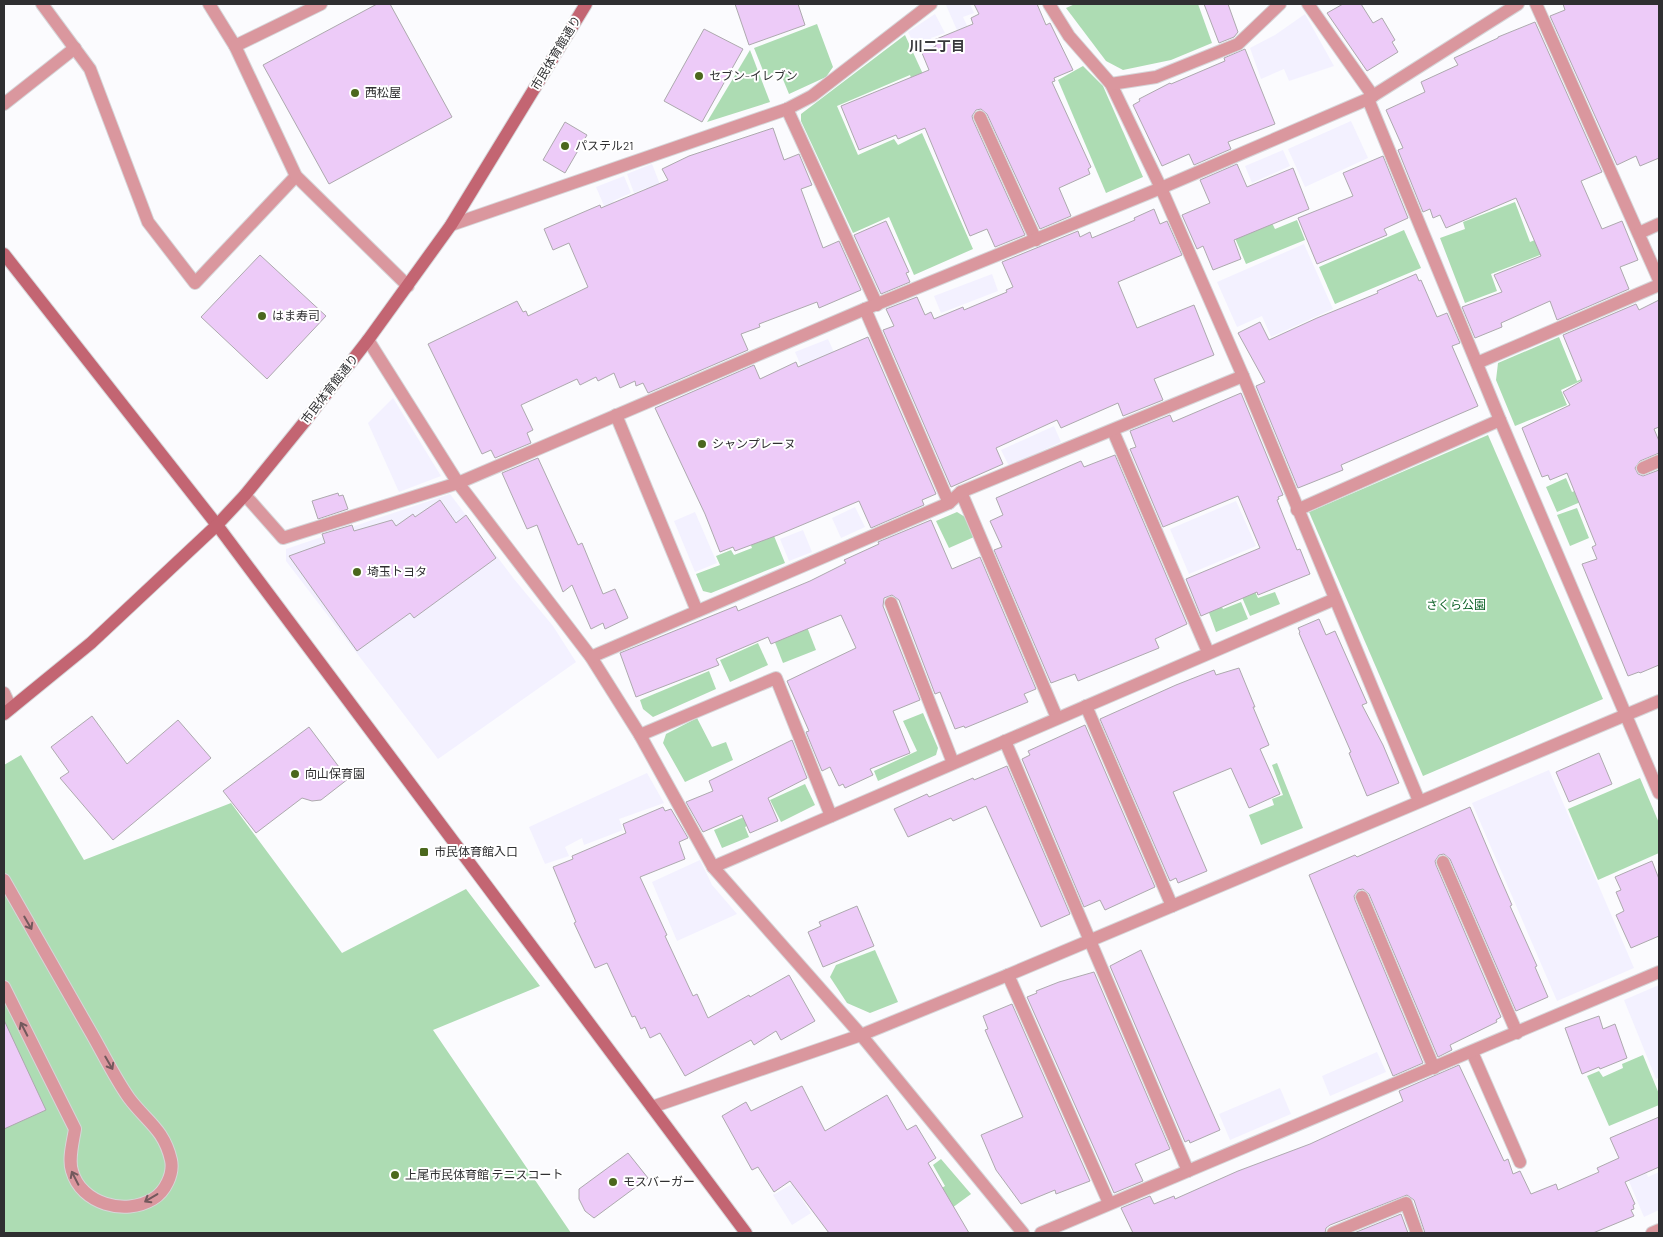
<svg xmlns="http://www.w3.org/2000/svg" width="1663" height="1237" font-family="Barlow,'Noto Sans JP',sans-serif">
<rect width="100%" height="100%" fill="#fbfbfe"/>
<!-- built -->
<g fill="#f3f1ff">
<path d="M947,4H970L974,13L963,17L978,49L967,53L946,5Z"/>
<path d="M935,14L945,33L931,38L934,46L918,52L908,32Z"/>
<path d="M1305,14L1334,66L1289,81L1284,69L1261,79L1250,48L1275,35Z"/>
<path d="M1351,121L1368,158L1305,187L1288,149Z"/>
<path d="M1283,150L1290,166L1252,183L1245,166Z"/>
<path d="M652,164L677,228L664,233L646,188L634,193L627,174Z"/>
<path d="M624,176L631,193L613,201L629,240L620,243L596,187Z"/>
<path d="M1304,244L1333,309L1271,337L1262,316L1237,327L1217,282Z"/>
<path d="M992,274L998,291L941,313L934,296Z"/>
<path d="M828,339L837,359L804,373L795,352Z"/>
<path d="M393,398L441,476L399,492L368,423Z"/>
<path d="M1054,426L1061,442L1009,466L1001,450Z"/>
<path d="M450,494L514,579L553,626L576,662L438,759L286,561V549Z"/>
<path d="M1236,501L1256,546L1189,574L1170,529Z"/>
<path d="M855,507L865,527L841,538L832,518Z"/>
<path d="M695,512L717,563L695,572L674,521Z"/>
<path d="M803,530L812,552L789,561L780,539Z"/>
<path d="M1549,770L1634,968L1557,1001L1472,803Z"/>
<path d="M647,773L664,803L619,819L623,830L584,845L582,838L565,847L569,856L545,864L529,827Z"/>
<path d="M700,860L712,885L737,914L677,941L652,882Z"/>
<path d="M1659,985V1077L1656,1079L1624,1000Z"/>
<path d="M1377,1052L1386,1072L1330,1096L1322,1076Z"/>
<path d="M1280,1088L1291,1114L1230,1140L1219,1114Z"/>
<path d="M1646,1172L1648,1177L1659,1172V1210L1644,1217L1628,1179Z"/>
<path d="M792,1184L811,1213L792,1225L773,1195Z"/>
</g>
<!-- green -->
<g fill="#addcb3">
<path d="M1075,4H1198L1212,43L1171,60L1123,70L1106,61L1066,8Z"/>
<path d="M817,24L833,67L826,77L789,94L780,72L766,78L754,48Z"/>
<path d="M905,35L945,122L931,127L910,75L837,106L858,155L894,139L898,145L922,133L973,249L914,275L889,217L853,233L801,121V114Z"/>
<path d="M750,50L770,102L707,122Z"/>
<path d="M1083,66L1103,86L1143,177L1106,193L1058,80Z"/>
<path d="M1515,202L1530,242L1540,238L1545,253L1491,274L1497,291L1465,303L1440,238L1465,229L1463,222Z"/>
<path d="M1297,220L1305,240L1246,264L1235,238L1272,223L1275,229Z"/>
<path d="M1404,230L1421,268L1335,304L1319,267Z"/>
<path d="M1559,337L1577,381L1584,378L1585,379L1561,390L1567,405L1515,426L1496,380L1498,363Z"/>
<path d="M1488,435L1603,699L1423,776L1309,512Z"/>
<path d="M1566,478L1572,492L1592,484L1597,495L1557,512L1546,487Z"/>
<path d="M1577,508L1589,538L1570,546L1557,515Z"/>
<path d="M957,512L965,517L974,537L949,548L936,521Z"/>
<path d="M772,531L785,563L711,593L703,591L696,574L720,565L716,556L731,550L734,555L752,548L749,540Z"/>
<path d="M1251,583L1258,598L1275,592L1280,604L1250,616L1238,588Z"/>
<path d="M1241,602L1248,619L1216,632L1208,610L1221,605L1223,609Z"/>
<path d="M807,627L816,650L783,663L774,640Z"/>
<path d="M758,643L768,665L730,682L720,660Z"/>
<path d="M709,671L716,689L653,717L643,709L640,700Z"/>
<path d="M923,713L938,748L936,755L878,781L874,771L917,751L903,721Z"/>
<path d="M697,718L712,747L726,742L733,760L685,782L663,743L666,734Z"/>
<path d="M21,755L84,860L231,803L342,953L466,889L540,986L433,1030L571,1233H4V765Z"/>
<path d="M1277,763L1303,828L1261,845L1249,815L1274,805L1272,799L1283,795L1272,765Z"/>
<path d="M1640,778L1659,823V853L1598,880L1568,809Z"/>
<path d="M805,784L815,805L781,822L770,800Z"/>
<path d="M751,814L755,822L745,827L749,837L722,848L714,830Z"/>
<path d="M875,950L898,1002L870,1013L847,1003L830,977L836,965Z"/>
<path d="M1643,1055L1659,1094V1105L1609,1126L1587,1076L1599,1071L1603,1077L1623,1068L1622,1064Z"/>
<path d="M941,1159L971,1194L918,1233H901L896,1223L932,1194L945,1186L933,1165Z"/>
</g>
<!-- building -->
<g fill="#edcbf8" stroke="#ada9ae">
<path d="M377,4H390L452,117L329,184L263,65Z"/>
<path d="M735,4H798L805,25L749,45Z"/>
<path d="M974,4H1037L1046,25L1050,23L1073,70L1054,78L1055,81L1052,82L1091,167L1088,169L1090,174L1059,188L1071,216L1040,229L987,114L981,109L976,110L972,116L973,120L1025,235L995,247L987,229L970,236L925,128L898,139L896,135L859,150L841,106L929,70L922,53L936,46L934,40L973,24L971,18L979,14Z"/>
<path d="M1204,4H1228L1238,32L1234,37L1219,43Z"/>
<path d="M1343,4H1361L1373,23L1382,18L1395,40L1392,42L1398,52L1367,71L1327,13Z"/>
<path d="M1563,4H1659V158L1640,166L1636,156L1617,165L1550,16L1565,10Z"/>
<path d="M1535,22L1602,172L1581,181L1602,229L1622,221L1638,260L1620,267L1629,289L1557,320L1550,301L1501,323L1502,327L1475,338L1462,307L1502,292L1494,275L1541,256L1516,198L1446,228L1440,215L1433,218L1430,209L1423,212L1398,150L1403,148L1386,110L1425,92L1421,82L1458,65L1454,58L1498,38V37Z"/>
<path d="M704,29L743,49L702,122L664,101Z"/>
<path d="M1245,49L1275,124L1228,142L1231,149L1194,165L1189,154L1162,166L1133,105L1140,101L1139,99L1170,83L1171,84L1225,61L1224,58Z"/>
<path d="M565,122L587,135L565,173L543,160Z"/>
<path d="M773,128L784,160L799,154L812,185L801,189L823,248L839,241L861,290L819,308L817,302L759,324L760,327L741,334L748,350L648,393L643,383L636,386L635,381L620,388L614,373L598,381L596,377L580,385L577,379L521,405L533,430L527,433L531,443L495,458L491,450L482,454L428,344L517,301L523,312L526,311L528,316L588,287L569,243L553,250L544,229L600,205L601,208L668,180L662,169L689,156Z"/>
<path d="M1383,156L1408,218L1384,229L1387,235L1317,264L1298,218L1353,196L1343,173Z"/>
<path d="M1237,164L1247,187L1293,168L1309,209L1234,240L1241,259L1213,270L1203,246L1197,249L1182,215L1210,203L1200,180Z"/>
<path d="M1154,209L1160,224L1167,221L1182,255L1118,282L1137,328L1194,305L1214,355L1154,379L1163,400L1123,416L1118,403L1061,428L1057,420L996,448L1003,464L951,487L883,330L894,326L886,309L917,297L925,315L931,312L934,319L963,307L964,310L1007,292L1006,290L1013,287L1002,262L1078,231L1080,237L1090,232L1092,238L1135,220L1134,218Z"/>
<path d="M886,221L909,272L906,273L910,282L881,294L854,235Z"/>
<path d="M260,255L326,316L267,379L201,317Z"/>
<path d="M1416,274L1419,281L1421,280L1437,317L1447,313L1460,343L1452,346L1478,406L1341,465L1343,470L1298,488L1256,386L1265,382L1238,333L1260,322L1269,340L1317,318L1378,293L1377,291Z"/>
<path d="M1659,300V427L1654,429L1659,441V453L1640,461L1635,468L1638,474L1643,476L1659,470V665L1640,673L1639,672L1628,676L1582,564L1597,559L1592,547L1596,545L1567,473L1550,480L1548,475L1542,477L1522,428L1570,405L1563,392L1582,381L1563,335L1636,304L1639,310Z"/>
<path d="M868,337L936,494L922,500L924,505L871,528L859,501L778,535L735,551L733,547L720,552L705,514L655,408L754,365L760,379L796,362L798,367Z"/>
<path d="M1241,393L1283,495L1278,497L1279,499L1277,500L1297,550L1300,549L1310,574L1258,595L1257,592L1201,616L1186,579L1260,548L1238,496L1163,527L1130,449L1136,447L1130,431L1170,415L1173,422Z"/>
<path d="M1115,455L1187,624L1155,639L1159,648L1078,681L1075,674L1051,683L994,550L1002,547L990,521L1003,515L996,498L1081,461L1084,467Z"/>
<path d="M538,458L578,545L582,543L603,594L615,589L628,618L605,629L603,623L591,629L572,585L563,592L537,525L527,529L502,473Z"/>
<path d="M338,493L339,496L343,495L348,509L318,519L312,501Z"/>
<path d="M440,500L456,523L466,515L496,558L414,618L410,613L357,651L289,556L325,543L322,534L352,525L354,531L392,520L396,526L413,514L415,517Z"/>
<path d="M931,520L952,569L980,557L1036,689L1024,694L1028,702L965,728L964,726L955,729L940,692L935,694L899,600L892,595L884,598L883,606L920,700L893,711L910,753L870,769L873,775L845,788L843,784L839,786L830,767L822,771L806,732L809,731L787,681L856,648L841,615L771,644L768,637L716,659L719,665L636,697L620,653L736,606L738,611L810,581L846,563L844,560L879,544L878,542Z"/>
<path d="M1319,619L1326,635L1335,631L1367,703L1362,705L1383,745L1399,783L1367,796L1349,753L1351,752L1299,633L1300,632L1298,628Z"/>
<path d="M1239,668L1255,707H1253L1269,745L1260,749L1280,794L1249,808L1231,768L1173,792L1207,871L1178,883L1176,878L1170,881L1100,719L1176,685L1214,670L1216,675Z"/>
<path d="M92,716L127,764L178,720L211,758L113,840L60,778L69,772L51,747Z"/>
<path d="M1085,725L1155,887L1105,910L1100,900L1084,907L1022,759L1030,755L1028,751Z"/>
<path d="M309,727L348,779L321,800L312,801L302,798L256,833L223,791Z"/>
<path d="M792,740L807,778L768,798L778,821L750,833L742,815L703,832L686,802L713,791L709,781Z"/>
<path d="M1599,753L1612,784L1569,802L1556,772Z"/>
<path d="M1007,766L1070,914L1041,927L986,806L953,821L951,818L908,837L894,809L927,794L929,797L973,778L974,780Z"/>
<path d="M663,807L665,811L671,809L688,838L679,842L685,859L640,877L667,935L665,936L693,996L697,994L708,1018L749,995L750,997L789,975L815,1021L781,1040L776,1031L754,1045L751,1040L685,1076L660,1033L650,1038L645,1027L641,1029L635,1016L632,1017L607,963L595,968L574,923L576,922L553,867L573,859L572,856L626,833L623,824Z"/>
<path d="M1470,807L1498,873L1512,905L1510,906L1537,966L1535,967L1548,997L1516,1011L1450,859L1444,854L1439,855L1435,861L1436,865L1501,1017L1496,1020L1497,1022L1450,1045L1452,1050L1438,1057L1369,894L1363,889L1358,890L1354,896L1355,900L1423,1063L1393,1076L1309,875L1355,855L1357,857Z"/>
<path d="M1652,861L1659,879V936L1631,948L1616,915L1624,911L1616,892L1621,890L1615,877Z"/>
<path d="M857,906L874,946L823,967L808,932L821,926L819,922Z"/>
<path d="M1141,950L1220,1130L1190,1143L1189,1140L1185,1142L1110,966Z"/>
<path d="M1094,972L1170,1149L1135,1164L1143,1181L1114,1193L1027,997L1037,993L1036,991L1059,982Z"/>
<path d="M1012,1004L1090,1181L1056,1194L1055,1190L1021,1204L996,1170L981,1135L1023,1117L985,1030L988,1029L983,1016Z"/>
<path d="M1599,1016L1603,1029L1615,1024L1627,1058L1600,1069L1599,1067L1582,1074L1565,1028Z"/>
<path d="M4,1020L46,1110L4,1129Z"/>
<path d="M1459,1065L1504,1161L1508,1159L1513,1174L1520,1171L1531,1194L1556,1184L1558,1190L1599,1172L1597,1168L1619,1158L1610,1138L1659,1117V1167L1625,1182L1635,1204L1633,1205L1634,1209L1631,1210L1634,1216L1593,1233H1425L1414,1200L1407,1195L1330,1225L1326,1228L1325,1233H1133L1121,1208L1150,1196L1154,1204L1174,1196L1175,1199L1238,1171L1310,1144L1403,1101L1399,1091Z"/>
<path d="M802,1086L825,1131L887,1095L907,1130L916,1125L936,1158L928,1163L969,1233H829L790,1181L774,1192L758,1167L752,1170L722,1116L746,1102L751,1111Z"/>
<path d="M628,1153L648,1178L594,1218L585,1211L579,1199V1189Z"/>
<path d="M1401,1214L1408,1233H1354Z"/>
</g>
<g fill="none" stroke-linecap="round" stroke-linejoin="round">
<defs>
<g id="lane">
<path d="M1049,4L1069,36L1111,84L1161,188"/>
<path d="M1308,4L1373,96"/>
<path d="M1111,84L1156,77L1238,44L1280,4"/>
<path d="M787,109L877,305"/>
<path d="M980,117L1036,240"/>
<path d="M451,225L787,109L812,96L931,4"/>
<path d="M1643,468L1659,461"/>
<path d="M1005,741L1188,1171"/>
<path d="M1443,862L1517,1033"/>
<path d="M4,880C32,930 61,979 89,1029C102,1051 114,1077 129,1098C146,1121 164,1129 171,1160C174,1174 165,1192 153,1199C125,1216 81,1204 72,1171C68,1159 73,1142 75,1129L4,987"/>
<path d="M1362,897L1434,1068"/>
<path d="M1008,975L1109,1203"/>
<path d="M1472,1052L1520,1162"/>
</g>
<g id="street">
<path d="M42,4L90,69L148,222L195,283L296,176"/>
<path d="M209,4L235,46L296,176L408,286"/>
<path d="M1536,4L1659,280"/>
<path d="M235,46L321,4"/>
<path d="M1368,99L1500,420L1659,793"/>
<path d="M4,104L75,48"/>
<path d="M1161,188L1243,376L1419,801"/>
<path d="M1639,233L1659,224"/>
<path d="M865,309L949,503"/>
<path d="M368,340L458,483L591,657L640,735L713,867L861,1035L1023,1233"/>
<path d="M1477,363L1659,285"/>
<path d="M616,415L697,611"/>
<path d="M1113,431L1208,652"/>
<path d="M961,492L1057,718"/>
<path d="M245,495L283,538L458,483L865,309L1161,188L1368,99L1518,4"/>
<path d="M1297,510L1500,420"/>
<path d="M891,603L953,763"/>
<path d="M591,657L949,503L961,492L1243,376"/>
<path d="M4,693L11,708"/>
<path d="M1086,706L1172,906"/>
<path d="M640,735L776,678L831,816"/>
<path d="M713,867L1335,599"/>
<path d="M652,1107L861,1035L1008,975L1659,701"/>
<path d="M1041,1233L1659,972"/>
<path d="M1333,1233L1406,1203L1417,1233"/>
<path d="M1652,1233L1659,1230"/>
</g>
<g id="secondary">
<path d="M4,254L217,525L746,1233"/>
<path d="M4,714L91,643L217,525L245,495L306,420L368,340L451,225L586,4"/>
</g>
</defs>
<!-- lane casing -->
<use href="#lane" stroke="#d6d6d9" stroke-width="14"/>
<!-- street casing -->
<use href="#street" stroke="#d6d6d9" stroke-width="14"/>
<!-- secondary casing -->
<use href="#secondary" stroke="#d6d6d9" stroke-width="14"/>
<!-- lane -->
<use href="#lane" stroke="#da979e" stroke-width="12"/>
<!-- street -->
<use href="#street" stroke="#da979e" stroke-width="12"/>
<!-- secondary -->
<use href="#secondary" stroke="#c36572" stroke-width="12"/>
</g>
<!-- one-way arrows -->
<defs><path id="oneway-shaft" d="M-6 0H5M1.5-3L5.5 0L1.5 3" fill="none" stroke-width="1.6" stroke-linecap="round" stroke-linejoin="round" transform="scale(1.25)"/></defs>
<g stroke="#73595d">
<use href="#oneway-shaft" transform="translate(28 923) rotate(60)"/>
<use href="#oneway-shaft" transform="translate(24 1029) rotate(-117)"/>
<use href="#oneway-shaft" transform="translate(109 1063) rotate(60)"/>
<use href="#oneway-shaft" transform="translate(75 1178) rotate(-117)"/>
<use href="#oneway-shaft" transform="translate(151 1198) rotate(149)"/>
</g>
<!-- markers -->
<g fill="#4b681d" stroke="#fff" stroke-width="2">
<circle cx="699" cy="76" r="5"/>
<circle cx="355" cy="93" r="5"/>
<circle cx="565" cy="146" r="5"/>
<circle cx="262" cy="316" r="5"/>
<circle cx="702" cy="444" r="5"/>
<circle cx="357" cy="572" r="5"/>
<circle cx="295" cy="774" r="5"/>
<rect x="419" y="847" width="10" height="10" rx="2.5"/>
<circle cx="395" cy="1175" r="5"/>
<circle cx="613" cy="1182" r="5"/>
</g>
<g text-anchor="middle" stroke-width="4" stroke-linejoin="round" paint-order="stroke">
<!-- street labels -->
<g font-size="12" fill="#2f2f31" stroke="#fff">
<text transform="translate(556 53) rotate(-59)" y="4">市民体育館通り</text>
<text transform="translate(330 389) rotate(-52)" y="4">市民体育館通り</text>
</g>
<!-- poi labels -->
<g font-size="12" fill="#2f2f31" stroke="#fff" text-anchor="start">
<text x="709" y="80">セブン-イレブン</text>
<text x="365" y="97">西松屋</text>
<text x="575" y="150">パステル21</text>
<text x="272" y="320">はま寿司</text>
<text x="712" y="448">シャンプレーヌ</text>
<text x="367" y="576">埼玉トヨタ</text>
<text x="305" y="778">向山保育園</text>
<text x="434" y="856">市民体育館入口</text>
<text x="405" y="1179">上尾市民体育館 テニスコート</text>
<text x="623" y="1186">モスバーガー</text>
</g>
<!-- park labels -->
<g font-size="12" fill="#0c6126" stroke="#fff">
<text x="1456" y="609">さくら公園</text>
</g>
<!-- neighbourhood labels -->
<g font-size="14" font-weight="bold" fill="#39393d" stroke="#fff">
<text x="937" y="51">川二丁目</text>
</g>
</g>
<!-- border -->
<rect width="1663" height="1237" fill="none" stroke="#2f2f31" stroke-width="10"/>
</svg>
